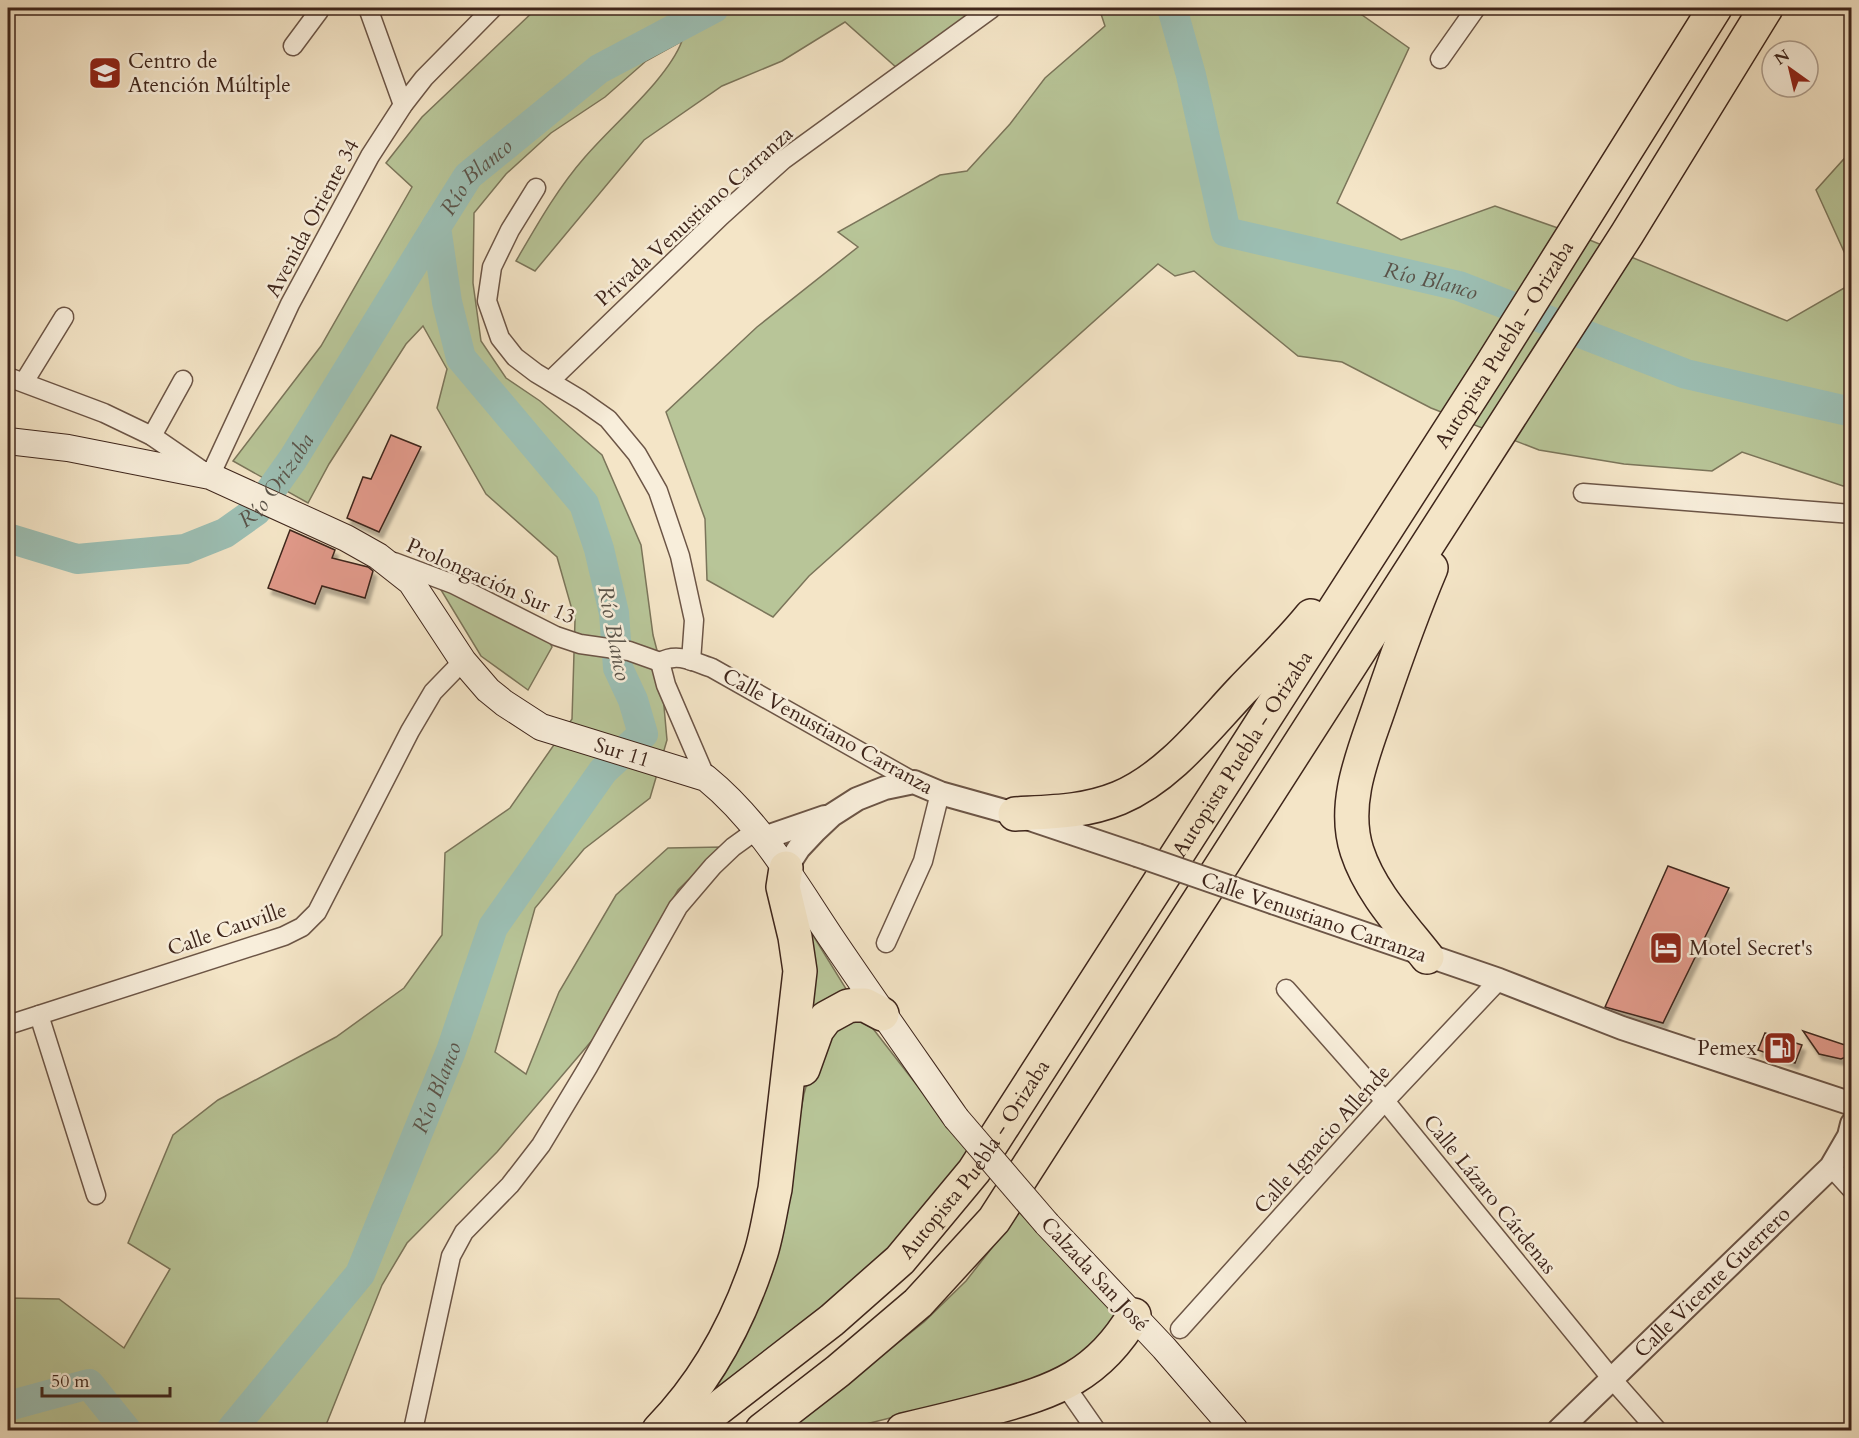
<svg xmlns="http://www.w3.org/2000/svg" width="1859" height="1438" font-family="Cardo,serif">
<defs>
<filter id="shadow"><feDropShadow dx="3.5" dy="6" stdDeviation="1.5" flood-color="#0004"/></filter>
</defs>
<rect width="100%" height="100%" fill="#f4e5c7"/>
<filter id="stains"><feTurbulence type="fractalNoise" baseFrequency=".00333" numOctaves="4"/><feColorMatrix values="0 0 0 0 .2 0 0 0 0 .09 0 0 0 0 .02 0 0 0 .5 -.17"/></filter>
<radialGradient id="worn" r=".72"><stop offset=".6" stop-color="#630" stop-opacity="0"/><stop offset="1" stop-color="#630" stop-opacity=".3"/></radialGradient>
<!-- green -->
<g fill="#b8c598" stroke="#7b755a" stroke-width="1.5">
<path d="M537,8H989L897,68L845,22L782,61L722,86L644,140L535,271L516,261C537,225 557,189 585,157C613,124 667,80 682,41L646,61L605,97L551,133L506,174L474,213L473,283L481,341L506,378L540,401L602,455L641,545L653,635L660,662L667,740L650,798L584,849L535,908L495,1052L526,1074L559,992L616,895L668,848L722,847L678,890L594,1038L497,1152L407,1243L382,1285L324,1430H8V1298L59,1299L124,1348L170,1269L128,1243L173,1135L218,1100L336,1037L404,988L442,935L445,853L510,808L572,719L575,620L557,557L486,494L437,408L447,369L423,326L406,344L329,464L308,503L233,461L321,346L412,187L386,163L422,117Z"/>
<path d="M1099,8H1352L1409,48L1337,203L1401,240L1495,206L1575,234L1787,321L1851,284L1852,485L1843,486L1742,452L1712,471L1624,464L1539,450L1431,408L1342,362L1298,356L1194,271L1175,276L1158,264L809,576L773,617L707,580L705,519L666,412L757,327L858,247L838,232L940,175L967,171L1010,124L1045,78L1105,26Z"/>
<path d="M1851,151V267L1816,190Z"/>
<path d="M438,585L545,634L552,647L528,690L481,656Z"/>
<path d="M793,903L848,992L813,1015Z"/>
<path d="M844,1016L867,1021L972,1156L864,1278L672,1430L779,1227L804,1094L818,1042Z"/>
<path d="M1020,1212L1108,1306L1117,1318L1110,1332L1046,1379L842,1430H788L924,1322L966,1281Z"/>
</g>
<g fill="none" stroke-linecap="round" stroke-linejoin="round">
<!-- river -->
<g stroke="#9cbfb4" stroke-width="30">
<path id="s1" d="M1172,8L1191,75L1226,232L1459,286L1686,374L1852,412"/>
<path id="s2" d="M8,538L77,559L185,549L225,533L256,511L293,459L436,227"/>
<path d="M8,1406L89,1384L126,1430"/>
<path id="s3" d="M231,1430L360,1274L451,1051L493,927L603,771L643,734L633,700L618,668L614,613L599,549L584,504L461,358L447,302L436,227L468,176L599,69L714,8"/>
</g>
</g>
<!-- building -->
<g fill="#e29a8b" stroke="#3e251b" stroke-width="1.5" filter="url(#shadow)">
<path d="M391,435L421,447L379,532L347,518L363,477L371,479Z"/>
<path d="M290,530L335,550L332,558L368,567L373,571L365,598L322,586L315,604L268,588Z"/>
<path d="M1668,866L1729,888L1663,1023L1605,1007Z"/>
<path d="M1803,1031L1851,1047V1055L1841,1059L1819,1054Z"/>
<path d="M1765,1033L1802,1045L1795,1063L1758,1050Z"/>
</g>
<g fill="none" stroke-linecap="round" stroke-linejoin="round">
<defs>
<g id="minor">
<path d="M368,8L403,105"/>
<path d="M293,46L319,11L318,8"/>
<path d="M1440,59L1476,8"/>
<path d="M536,188L510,230L492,267L487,301L500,338L515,357L536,373L581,400L608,419L637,454L658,491L680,556L694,620L691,661"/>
<path d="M8,377L104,413L152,436L210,476L290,304L370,156L403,105L424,78L493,8"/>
<path d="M550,381L721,216L783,160L991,9"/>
<path d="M24,382L64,317"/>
<path d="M152,436L183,380"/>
<path d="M1583,493L1852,514"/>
<path d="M394,562L453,584L556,636L580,644L629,651L660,662"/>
<path d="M660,662C678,652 694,662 712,668L914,782"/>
<path d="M660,662L666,685L706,778"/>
<path d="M886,943L923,861L940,793"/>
<path d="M1286,989L1385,1101L1612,1379L1657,1430"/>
<path d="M39,1015L96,1195"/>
<path d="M8,1025L284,936L302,927L317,912L410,731L433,692L463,661"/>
<path d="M1831,1167L1852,1190"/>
<path d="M1180,1329L1385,1101L1499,980"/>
<path d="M1064,1384L1096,1430"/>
<path d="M413,1430L451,1256L464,1232L510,1185L541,1145L588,1067L678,907L713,866L733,847L758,829"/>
</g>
<g id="tertiary">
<path d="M764,838L825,817"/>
<path d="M786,868L799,848L815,831L832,815L857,799L885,788L914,782L940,793L1015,814L1137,855"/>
<path d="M1275,903L1499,980L1622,1028L1852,1104"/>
<path id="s4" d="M1559,1430L1831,1167L1849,1136L1852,1124"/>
</g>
<g id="secondary">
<path id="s5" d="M8,441L68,448L210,476L346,538L378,556L411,582L463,661L488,690L504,703L541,727L706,778C761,823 795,884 834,942C874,1001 915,1059 956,1118"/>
<path d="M1047,1224L1164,1348L1235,1430"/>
</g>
<g id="motorway">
<path d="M1015,814C1051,812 1085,812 1119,798C1169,777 1206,728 1242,690C1265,666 1290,642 1311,616"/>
<path d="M1427,957C1401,924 1370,891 1357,851C1341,802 1365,750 1380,705C1396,658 1412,613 1431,568"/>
<path d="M803,1069L817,1030L826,1018L848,1006L855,1005H865L882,1014"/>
<path d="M659,1430C706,1382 739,1321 760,1256C767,1235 770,1211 775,1189L800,971L795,937L783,887L786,868"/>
<path id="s6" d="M690,1430L832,1320L900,1260L974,1171L1489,369L1715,8"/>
<path d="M762,1430L838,1371L918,1303L994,1220L1627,234L1766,8"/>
<path d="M903,1430C933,1423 963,1416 992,1408C1056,1391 1099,1375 1134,1315"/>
</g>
</defs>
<!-- minor casing -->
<use href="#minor" stroke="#6c5546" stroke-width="21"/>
<!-- tertiary casing -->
<use href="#tertiary" stroke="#6c5546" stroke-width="26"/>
<!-- secondary casing -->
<use href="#secondary" stroke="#3e251b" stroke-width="28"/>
<!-- motorway casing -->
<use href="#motorway" stroke="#3e251b" stroke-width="36"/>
<!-- minor -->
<use href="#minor" stroke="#f8eedb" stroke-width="18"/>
<!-- tertiary -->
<use href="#tertiary" stroke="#f8eedb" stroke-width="22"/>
<!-- secondary -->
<use href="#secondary" stroke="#f8eedb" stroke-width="26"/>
<!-- motorway -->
<use href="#motorway" stroke="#f4e5c7" stroke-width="33"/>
<defs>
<path id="tertiary-bridge" d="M1137,855L1275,903"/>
<path id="secondary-bridge" d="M956,1118L1047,1224"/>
</defs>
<!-- tertiary-bridge casing -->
<use href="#tertiary-bridge" stroke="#6c5546" stroke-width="26" stroke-linecap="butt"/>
<!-- secondary-bridge casing -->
<use href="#secondary-bridge" stroke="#3e251b" stroke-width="28" stroke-linecap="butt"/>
<!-- tertiary-bridge -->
<use href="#tertiary-bridge" stroke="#f8eedb" stroke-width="22"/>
<!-- secondary-bridge -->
<use href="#secondary-bridge" stroke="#f8eedb" stroke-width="26"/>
</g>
<!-- icons -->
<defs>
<symbol id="school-square" viewBox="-11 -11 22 22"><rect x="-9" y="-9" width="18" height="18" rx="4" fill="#8f2418" stroke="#f8eedb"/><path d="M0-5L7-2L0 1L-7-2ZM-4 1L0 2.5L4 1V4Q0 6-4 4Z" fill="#fff"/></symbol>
<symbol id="hotel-square" viewBox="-11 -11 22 22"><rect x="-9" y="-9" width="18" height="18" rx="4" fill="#8f2418" stroke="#f8eedb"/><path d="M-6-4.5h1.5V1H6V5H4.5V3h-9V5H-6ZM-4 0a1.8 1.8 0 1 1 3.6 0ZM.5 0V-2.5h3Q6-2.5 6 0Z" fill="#fff"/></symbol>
<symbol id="fuel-square" viewBox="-11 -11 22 22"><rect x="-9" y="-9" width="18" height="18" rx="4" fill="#8f2418" stroke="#f8eedb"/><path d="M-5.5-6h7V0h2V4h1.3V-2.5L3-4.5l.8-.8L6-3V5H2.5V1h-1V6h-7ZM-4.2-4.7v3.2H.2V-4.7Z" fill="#fff"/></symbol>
</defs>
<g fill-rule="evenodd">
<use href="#school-square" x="86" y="54" width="38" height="38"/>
<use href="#hotel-square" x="1647" y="929" width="38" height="38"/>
<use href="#fuel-square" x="1761" y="1029" width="38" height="38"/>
</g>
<g text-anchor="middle" stroke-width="5" stroke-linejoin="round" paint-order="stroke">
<!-- poi labels -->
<g font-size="21" fill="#3e251b" stroke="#f8eedb" text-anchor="start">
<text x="128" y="68">Centro de<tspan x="128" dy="24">Atención Múltiple</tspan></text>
<text x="1689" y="955">Motel Secret's</text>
<text x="1757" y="1055" text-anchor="end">Pemex</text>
</g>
<!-- street labels -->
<g font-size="21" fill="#3e251b" stroke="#f8eedb">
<text transform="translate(694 216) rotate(-42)" y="7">Privada Venustiano Carranza</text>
<text transform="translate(312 218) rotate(-62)" y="7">Avenida Oriente 34</text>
<text dy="7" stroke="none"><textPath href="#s6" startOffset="1368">Autopista Puebla - Orizaba</textPath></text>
<text transform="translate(491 581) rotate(24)" y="7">Prolongación Sur 13</text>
<text transform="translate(828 731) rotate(29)" y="7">Calle Venustiano Carranza</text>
<text dy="7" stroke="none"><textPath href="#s5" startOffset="716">Sur 11</textPath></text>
<text dy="7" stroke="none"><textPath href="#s6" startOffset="882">Autopista Puebla - Orizaba</textPath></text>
<text transform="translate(1314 917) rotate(19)" y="7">Calle Venustiano Carranza</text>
<text transform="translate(227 929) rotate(-19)" y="7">Calle Cauville</text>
<text transform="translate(1322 1139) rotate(-48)" y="7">Calle Ignacio Allende</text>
<text dy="7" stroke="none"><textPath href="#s6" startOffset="396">Autopista Puebla - Orizaba</textPath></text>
<text transform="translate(1490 1194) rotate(51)" y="7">Calle Lázaro Cárdenas</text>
<text transform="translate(1095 1274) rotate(47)" y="7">Calzada San José</text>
<text dy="7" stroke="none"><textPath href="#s4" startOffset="213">Calle Vicente Guerrero</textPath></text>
</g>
<!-- water labels -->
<g font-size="22" font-style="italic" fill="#5a5349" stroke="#f8eedb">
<text dy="8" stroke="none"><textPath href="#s3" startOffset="1448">Río Blanco</textPath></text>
<text dy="8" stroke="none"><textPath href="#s1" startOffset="441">Río Blanco</textPath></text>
<text dy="8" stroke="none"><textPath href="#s2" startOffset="298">Río Orizaba</textPath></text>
<text transform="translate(615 633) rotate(79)" y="8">Río Blanco</text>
<text dy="8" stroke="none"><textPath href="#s3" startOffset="404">Río Blanco</textPath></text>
</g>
</g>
<!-- margin -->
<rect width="1859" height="1438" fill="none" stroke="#f4e5c7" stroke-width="30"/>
<rect x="9" y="9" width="1841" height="1420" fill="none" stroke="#3e251b" stroke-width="3"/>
<rect x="15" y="15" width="1829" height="1408" fill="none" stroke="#3e251b" stroke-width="1.5"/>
<!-- north arrow -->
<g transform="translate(1790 69) rotate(326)"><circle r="28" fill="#f8eedb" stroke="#ae9e8e" stroke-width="1.5"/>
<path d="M0-4.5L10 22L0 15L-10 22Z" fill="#8f2418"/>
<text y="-9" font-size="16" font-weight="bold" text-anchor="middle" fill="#3e251b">N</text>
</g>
<!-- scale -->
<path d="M42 1387v9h128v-9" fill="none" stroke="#3e251b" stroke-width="3"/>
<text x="51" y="1387" font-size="18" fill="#3e251b" stroke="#f8eedb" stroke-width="4.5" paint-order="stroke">50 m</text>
<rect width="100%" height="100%" filter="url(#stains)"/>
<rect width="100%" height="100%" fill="url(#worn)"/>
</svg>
